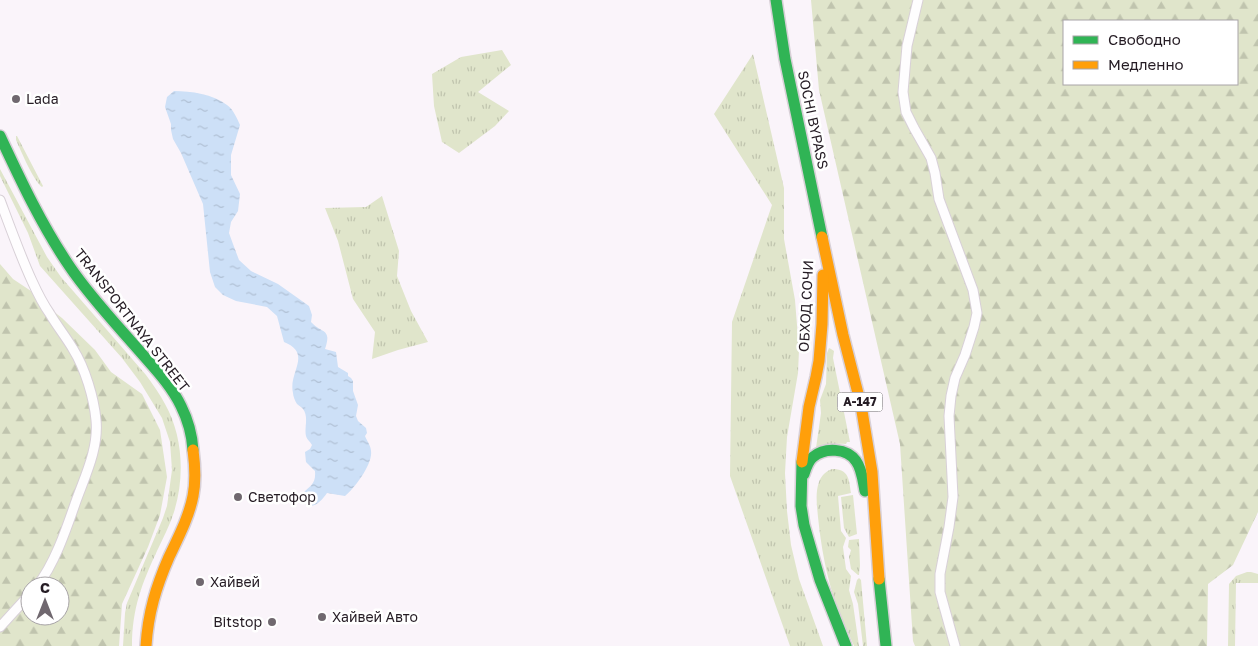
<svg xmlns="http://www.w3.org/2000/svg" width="1258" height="646" font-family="'Golos Text',sans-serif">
<defs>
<pattern id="grass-tufts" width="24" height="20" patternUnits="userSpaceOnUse" patternTransform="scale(1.25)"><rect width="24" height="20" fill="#e0e5cb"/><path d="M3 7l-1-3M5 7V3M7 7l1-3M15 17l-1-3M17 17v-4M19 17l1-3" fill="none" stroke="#c0c4ae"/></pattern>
<pattern id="forest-firs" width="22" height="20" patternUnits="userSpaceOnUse" patternTransform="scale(1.25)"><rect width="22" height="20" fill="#e0e5cb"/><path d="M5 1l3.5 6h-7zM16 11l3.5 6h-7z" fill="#c0c4ae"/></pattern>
<pattern id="water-ripples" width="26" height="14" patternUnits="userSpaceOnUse" patternTransform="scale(1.25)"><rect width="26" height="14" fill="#cde0f7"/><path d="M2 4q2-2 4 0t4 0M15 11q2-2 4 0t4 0" fill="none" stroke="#b0c0d4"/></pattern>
</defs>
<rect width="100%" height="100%" fill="#faf4fa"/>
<!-- grass -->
<g fill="url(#grass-tufts)">
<path d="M502,50L511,65L478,92L509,111L495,126L459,153L442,142L434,106L432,74L461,57Z"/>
<path d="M753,54L784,188V239L795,300L799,350L798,373L787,437L785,473L787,511L791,545L799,579L823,646H790L730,476L732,322L772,205L714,114Z"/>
<path d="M16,136H17L43,186L42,187C33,180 21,151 16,140Z"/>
<path d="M0,169L47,257L61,277L146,375C153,385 160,394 165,404C183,436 185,477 174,512C170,525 163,538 157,551C142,583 132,609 132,646H123L125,613L127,603L163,518L167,506L172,470L170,442L162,418L140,382L122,358L40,266L28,233L0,176Z"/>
<path d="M382,196L399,251L397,276L411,311L428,342L398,350L372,359L375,332L353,299L338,241L325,208L366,207Z"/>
<path d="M829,348L831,349L834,351L833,358L850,442H847L846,444C835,443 827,445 816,448L821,413L820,400L826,384L827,353Z"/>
<path d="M832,469C849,469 849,479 851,493L838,496L841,531L846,538L843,547L846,569L851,576L849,590L853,604L859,646H854C848,632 841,618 836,604C826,575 821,546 818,517C817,506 815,493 819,482C821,476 826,471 832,469Z"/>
<path d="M853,495L857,534L849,537L844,528L841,497Z"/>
<path d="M859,539L860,566L859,575H858L851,569L849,557L851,550L848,547L849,540Z"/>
<path d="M1247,572H1251L1258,574V583H1236L1235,646H1228L1229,584L1236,576Z"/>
<path d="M859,578L861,580L867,646H863L858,604L854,592L857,580Z"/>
</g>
<!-- forest -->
<g fill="url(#forest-firs)" fill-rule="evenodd">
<path d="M811,0H1258V512L1233,565L1208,584L1207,646H915L913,641L900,444L819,90ZM1064,21H1237V84H1064Z"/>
<path d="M0,264L13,279L37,295L53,311L62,318L95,350L111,372L142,394L160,430L167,477L160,515L148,547L122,604L119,646H0ZM30,586H60V616H30Z"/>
</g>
<!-- water -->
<path fill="url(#water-ripples)" d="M174,91C191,91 213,94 227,105C233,109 237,118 240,125L231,155V175L240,194L238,211L231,222L229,233L233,244L239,260L251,271L278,284L309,306L312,315L311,322C322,334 332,328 325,349L336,352L338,367L348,373V376L351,378L353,381V391L358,405L356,416L358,421L366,428L367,433L365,436C367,441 371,446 371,451C373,464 354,489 345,496L327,493C320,503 311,512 301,500L302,494C311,485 316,484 315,471L306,462L305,452L310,449L312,445C310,441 307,440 306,436C304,428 309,417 303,409C302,407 299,406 297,404C295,401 293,396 293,393C288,372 313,354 284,342L277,316L267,307L236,301L223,295L215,287L210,272L203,204L181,153L173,139L171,130V124L165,107L167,97Z"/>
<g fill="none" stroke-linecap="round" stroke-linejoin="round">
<defs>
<g id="street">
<path d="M918,0L907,46L903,92L906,112L914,128L931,158L935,173L939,199L973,290L977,313L974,327L965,355L955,378L951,396L949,416L953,497L949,527L940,574V592L955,646"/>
<path d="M0,200C10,227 20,255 32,281C37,292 43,304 50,314C57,326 66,337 73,349C85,368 94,398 96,420C99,449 84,478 75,504C66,530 54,565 37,586"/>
<path d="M0,627L30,594"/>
</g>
<g id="fast">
<path d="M776,0L785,59L822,237"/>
<path d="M0,136C21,181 42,226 70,267C91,298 118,326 143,355C157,371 172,387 181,406C188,420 192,435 193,450"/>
<path d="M802,462L801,506L804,525L820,580L846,646"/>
<path d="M804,474C806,468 808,461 813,457C825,447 847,448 856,461C862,469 863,481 865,491"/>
<path d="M879,579L886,646"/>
</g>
<g id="slow">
<path d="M822,237L843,335L861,405L872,472L879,579"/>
<path d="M802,462L809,407L816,377L819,361L822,324L823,275"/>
<path d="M146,646C148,613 156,587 169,557C178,538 189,517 193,496C196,481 195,465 193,450"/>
</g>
</defs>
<!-- street casing -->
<use href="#street" stroke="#d8d0d7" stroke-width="11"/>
<!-- fast casing -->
<use href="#fast" stroke="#d8d0d7" stroke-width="14"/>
<!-- slow casing -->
<use href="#slow" stroke="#d8d0d7" stroke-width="14"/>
<!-- street -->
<use href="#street" stroke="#fefdfe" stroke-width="9"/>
<!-- fast -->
<use href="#fast" stroke="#30b455" stroke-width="11"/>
<!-- slow -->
<use href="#slow" stroke="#ff9f0a" stroke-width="11"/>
</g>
<!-- markers -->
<g fill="#70686f" stroke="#fff" stroke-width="2">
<circle cx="16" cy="99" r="5"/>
<circle cx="238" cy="497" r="5"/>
<circle cx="200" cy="582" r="5"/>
<circle cx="322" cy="617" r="5"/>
<circle cx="272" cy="622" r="5"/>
</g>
<g text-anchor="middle" stroke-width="5" stroke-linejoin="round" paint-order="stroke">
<!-- shield labels -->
<rect fill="#fff" stroke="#666066" stroke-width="1" x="837.5" y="392.5" width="45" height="19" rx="4"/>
<g font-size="12" font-weight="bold" fill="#251c24">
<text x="860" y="406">А-147</text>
</g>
<!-- poi labels -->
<g font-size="14" fill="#251c24" stroke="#fff" text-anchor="start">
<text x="26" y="104">Lada</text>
<text x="248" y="502">Светофор</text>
<text x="210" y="587">Хайвей</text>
<text x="332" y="622">Хайвей Авто</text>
<text x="262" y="627" text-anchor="end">Bitstop</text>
</g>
<!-- street labels -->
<g font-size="14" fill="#251c24" stroke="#fff">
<text transform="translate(813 120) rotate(78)" y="5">SOCHI BYPASS</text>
<text transform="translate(806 306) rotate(-87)" y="5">ОБХОД СОЧИ</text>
<text transform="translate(132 320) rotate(52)" y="5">TRANSPORTNAYA STREET</text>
</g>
</g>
<!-- legend -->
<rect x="1063" y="20" width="175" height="65" fill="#ffffff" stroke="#a8a4a7"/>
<rect x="1073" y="36" width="25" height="8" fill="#30b455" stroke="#a8a4a7"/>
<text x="1108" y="45" font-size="15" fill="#251c24">Свободно</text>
<rect x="1073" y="61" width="25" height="8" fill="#ff9f0a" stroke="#a8a4a7"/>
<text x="1108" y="70" font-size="15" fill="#251c24">Медленно</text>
<!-- north arrow -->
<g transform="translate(45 601)"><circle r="24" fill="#ffffff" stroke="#a8a4a7"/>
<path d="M0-4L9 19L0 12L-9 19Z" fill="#70686f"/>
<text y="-8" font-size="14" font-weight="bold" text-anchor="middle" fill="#251c24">С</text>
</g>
</svg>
